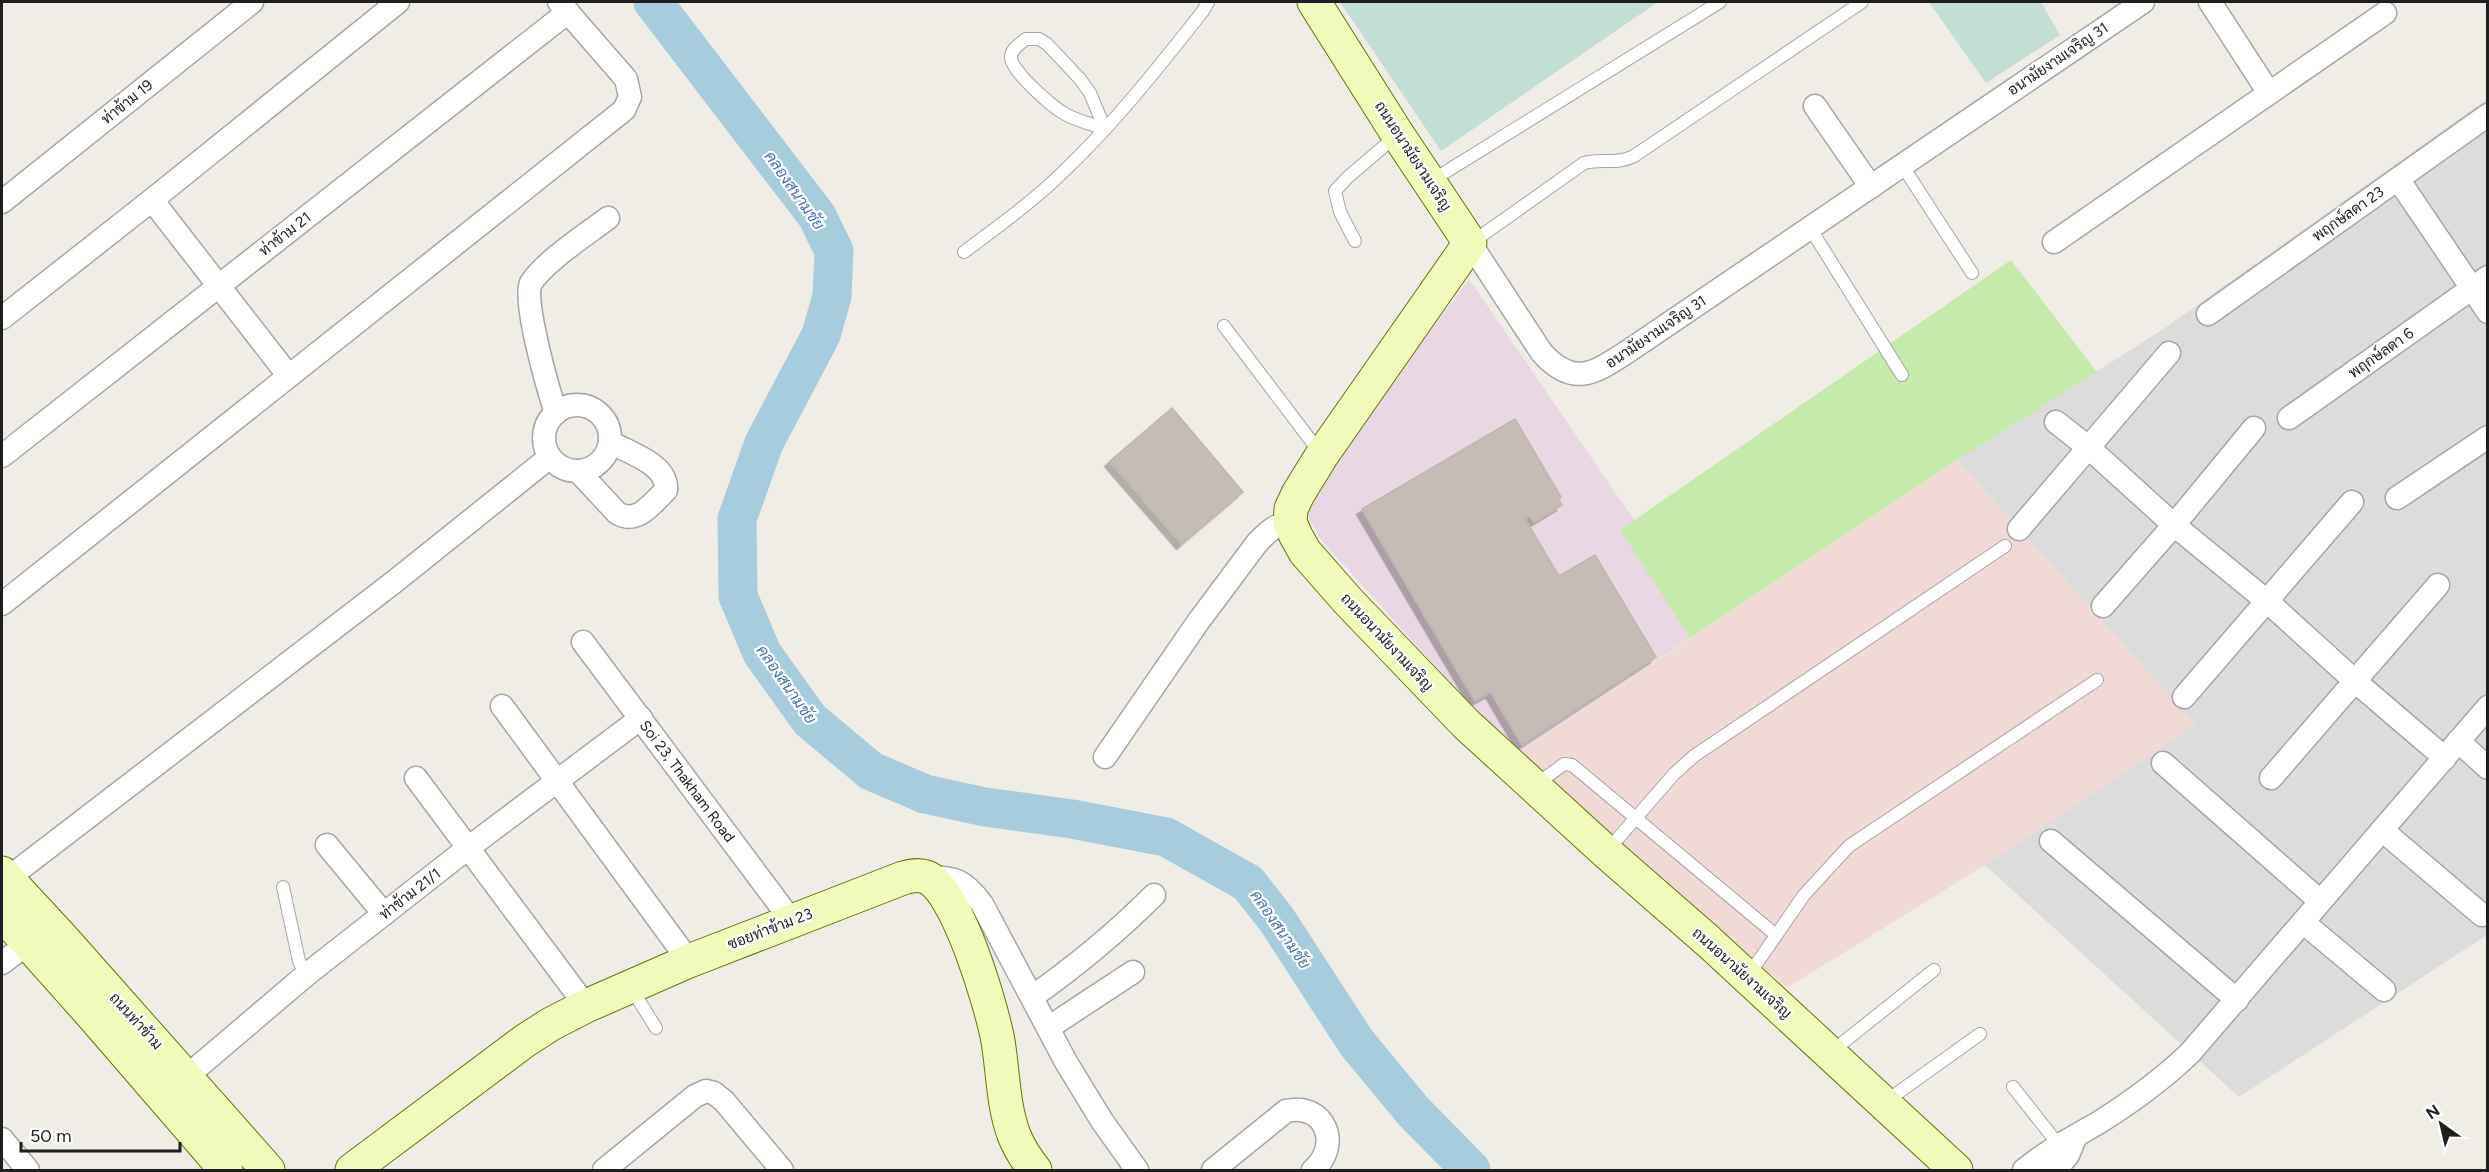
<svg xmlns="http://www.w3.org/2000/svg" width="2489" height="1172" font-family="Figtree,Sarabun,sans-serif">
<defs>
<filter id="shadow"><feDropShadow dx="-5.5" dy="5.5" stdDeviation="0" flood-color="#0004"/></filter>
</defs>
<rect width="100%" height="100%" fill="#f0ede6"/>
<!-- residential -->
<path fill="#dddcdc" d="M2487,99V935L2239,1097L1985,865L2195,724L1957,460L2165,328Z"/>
<!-- commercial -->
<path fill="#f1d9d5" d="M1957,460L2195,724L1985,865L1787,988L1516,755Z"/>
<!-- industrial -->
<path fill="#e9d8e4" d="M1469,279L1634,520L1621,530L1690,638L1516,755L1322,541L1305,511L1321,477Z"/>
<!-- grass -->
<path fill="#c5eaac" d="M2011,260L2097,372L1957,460L1690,638L1620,530Z"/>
<!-- wetland -->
<g fill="#c3ded4">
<path d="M1340,2H1658L1441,151Z"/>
<path d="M1929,2H2041L2060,35L1986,83Z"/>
</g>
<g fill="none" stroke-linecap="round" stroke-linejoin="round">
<!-- river -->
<path stroke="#a6ccdd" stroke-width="39" d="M653,2L817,216L834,251L832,296L821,335L764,443L737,519L738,596L762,653L810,720L871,771L925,794L985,807L1072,819L1166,837L1248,883L1277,920L1356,1042L1413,1111L1471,1170"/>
</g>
<!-- building -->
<g fill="#c5bdb5" stroke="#c2b6a8" stroke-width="1.5" filter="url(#shadow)">
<path d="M1172,408L1243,492L1182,544L1110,461Z"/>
<path d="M1515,419L1561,497L1559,499L1562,505L1534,522L1530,516L1525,519L1559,576L1595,555L1656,657L1522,745L1491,692L1475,701L1362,509Z"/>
</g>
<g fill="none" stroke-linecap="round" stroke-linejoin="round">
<defs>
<g id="lane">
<path d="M1026,39H1039L1047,44L1080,79L1090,93L1105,129C1092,124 1077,121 1065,114C1053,107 1009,70 1011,56C1012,48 1021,43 1026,39Z"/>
<path d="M1902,165L1972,273"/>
<path d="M1431,181L1720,2"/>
<path d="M1810,228L1902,375"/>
<path d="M1355,241L1340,212L1335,191L1348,177L1396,136"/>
<path d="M1471,243L1584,163C1602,158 1617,165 1634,156L1862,2"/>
<path d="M964,252C997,227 1031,203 1061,174C1113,125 1158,68 1203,11L1208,2"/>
<path d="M1224,326L1321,454"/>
<path d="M1534,786L1564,764L1572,765L1776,935"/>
<path d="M1607,851L1674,774L1694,756L2005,546"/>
<path d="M283,887L299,961L306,975"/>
<path d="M1748,976L1804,895L1849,846L2097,680"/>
<path d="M631,988L656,1028"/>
<path d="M1831,1052L1934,970"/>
<path d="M2013,1087L2058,1144"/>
<path d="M1885,1102L1980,1034"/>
</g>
<g id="street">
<path d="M2210,2L2269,93"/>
<path d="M1815,106L1871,187"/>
<path d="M2398,179L2488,312"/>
<path d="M152,200L288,375"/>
<path d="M2,202L252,2"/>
<path d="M2054,242L2385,13"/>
<path d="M1470,243L1542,353C1575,389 1596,372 1630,350L2143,2"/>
<path d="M2208,314L2488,115"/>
<path d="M2,318L152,200L398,2"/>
<circle cx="577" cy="438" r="33"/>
<path d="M556,413C549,392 522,299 531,283C544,262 587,234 608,218"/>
<path d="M2289,418L2488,277"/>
<path d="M2056,422L2089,448L2174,525L2268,602L2356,682L2445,758"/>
<path d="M2,456L568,12"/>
<path d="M578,471L617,513C637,525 652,504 666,490C668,464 629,453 610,442"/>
<path d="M2397,498L2488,437"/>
<path d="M2019,529L2169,353"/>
<path d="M2,604L624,110L630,97L626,79L559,2"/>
<path d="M2103,606L2174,525L2254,428"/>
<path id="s1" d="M583,642L791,920"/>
<path d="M2184,697L2352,502"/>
<path d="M502,706L689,961"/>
<path d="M2458,741L2488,768"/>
<path d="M1105,757L1198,622L1257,543C1267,532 1275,525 1290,522"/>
<path d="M2163,763L2320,901"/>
<path d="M416,778L586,1006"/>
<path d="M2271,778L2438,585"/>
<path d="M2382,830L2482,915"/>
<path d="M2051,841L2237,1000"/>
<path d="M327,845L384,914"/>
<path d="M927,877C955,877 964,880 982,904L1066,1062L1102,1121L1137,1170"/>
<path d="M7,879L394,582L550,457"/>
<path d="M2304,923L2384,990"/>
<path d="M2,963L27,944"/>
<path d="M1032,997C1076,966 1116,933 1154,895"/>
<path d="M1048,1028L1133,972"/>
<path d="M186,1077L306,975L468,848L641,718"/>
<path d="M2,1139L28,1170"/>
<path d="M604,1170L695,1096L706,1091L714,1093L724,1101L782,1170"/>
<path d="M1213,1170L1286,1111C1325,1102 1342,1145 1313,1170"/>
<path d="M2024,1170C2047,1151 2072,1138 2098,1123C2130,1103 2163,1079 2190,1053L2488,707"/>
<path d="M2055,1170L2068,1155L2076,1136"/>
</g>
<g id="secondary">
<path d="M1314,2L1398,135L1470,243L1322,455L1298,494L1291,509L1290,522L1296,536L1305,552L1348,601L1466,724L1606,852L1708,941L1956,1170"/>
<path d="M2,873L64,940L268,1170"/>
<path d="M2,914L93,1016L226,1170"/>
<path d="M352,1170L526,1040L551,1024L586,1006L689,961L903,878C910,876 918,874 926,877C957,888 992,1008 998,1041C1003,1071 1003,1106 1014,1135C1019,1148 1027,1160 1035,1170"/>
</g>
</defs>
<!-- lane casing -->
<use href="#lane" stroke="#a6a6a6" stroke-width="14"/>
<!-- street casing -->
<use href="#street" stroke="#a6a6a6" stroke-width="25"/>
<!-- secondary casing -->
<use href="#secondary" stroke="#617805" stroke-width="35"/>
<!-- lane -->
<use href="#lane" stroke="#fff" stroke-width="12"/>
<!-- street -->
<use href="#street" stroke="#fff" stroke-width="22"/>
<!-- secondary -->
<use href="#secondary" stroke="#f1faba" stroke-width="33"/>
</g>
<g text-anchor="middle" stroke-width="4.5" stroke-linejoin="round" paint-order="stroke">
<!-- street labels -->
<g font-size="15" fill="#1f1f1f" stroke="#fff">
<text transform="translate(2058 59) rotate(-34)" y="5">อนามัยงามเจริญ 31</text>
<text transform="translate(127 102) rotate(-39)" y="5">ท่าข้าม 19</text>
<text transform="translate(1413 156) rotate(57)" y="5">ถนนอนามัยงามเจริญ</text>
<text transform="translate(2348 214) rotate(-35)" y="5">พฤกษ์ลดา 23</text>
<text transform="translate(285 234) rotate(-38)" y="5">ท่าข้าม 21</text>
<text transform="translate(1656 332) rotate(-34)" y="5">อนามัยงามเจริญ 31</text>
<text transform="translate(2381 353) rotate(-35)" y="5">พฤกษ์ลดา 6</text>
<text transform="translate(1387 642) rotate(47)" y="5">ถนนอนามัยงามเจริญ</text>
<text dy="5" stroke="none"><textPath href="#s1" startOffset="174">Soi 23, Thakham Road</textPath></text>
<text transform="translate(410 894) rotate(-38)" y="5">ท่าข้าม 21/1</text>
<text transform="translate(770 929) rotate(-21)" y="5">ซอยท่าข้าม 23</text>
<text transform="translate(1742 973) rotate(42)" y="5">ถนนอนามัยงามเจริญ</text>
<text transform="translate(136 1021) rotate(48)" y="5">ถนนท่าข้าม</text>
</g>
<!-- water labels -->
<g font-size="16" font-style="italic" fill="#4b74b0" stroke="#fff">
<text transform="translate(795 190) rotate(55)" y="6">คลองสนามชัย</text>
<text transform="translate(787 684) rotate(55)" y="6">คลองสนามชัย</text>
<text transform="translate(1281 929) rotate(55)" y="6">คลองสนามชัย</text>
</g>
</g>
<!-- border -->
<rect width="2489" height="1172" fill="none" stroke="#1f1f1f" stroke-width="6"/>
<!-- north arrow -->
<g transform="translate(2441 1124) rotate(326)" stroke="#ffffff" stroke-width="4.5" paint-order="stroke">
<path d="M0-4.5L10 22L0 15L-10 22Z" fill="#1f1f1f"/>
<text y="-9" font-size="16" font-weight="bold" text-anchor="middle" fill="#1f1f1f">N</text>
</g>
<!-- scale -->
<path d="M21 1142v9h159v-9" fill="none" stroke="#1f1f1f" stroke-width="3"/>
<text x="30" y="1142" font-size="18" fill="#1f1f1f" stroke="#ffffff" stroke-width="4.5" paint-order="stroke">50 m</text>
</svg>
